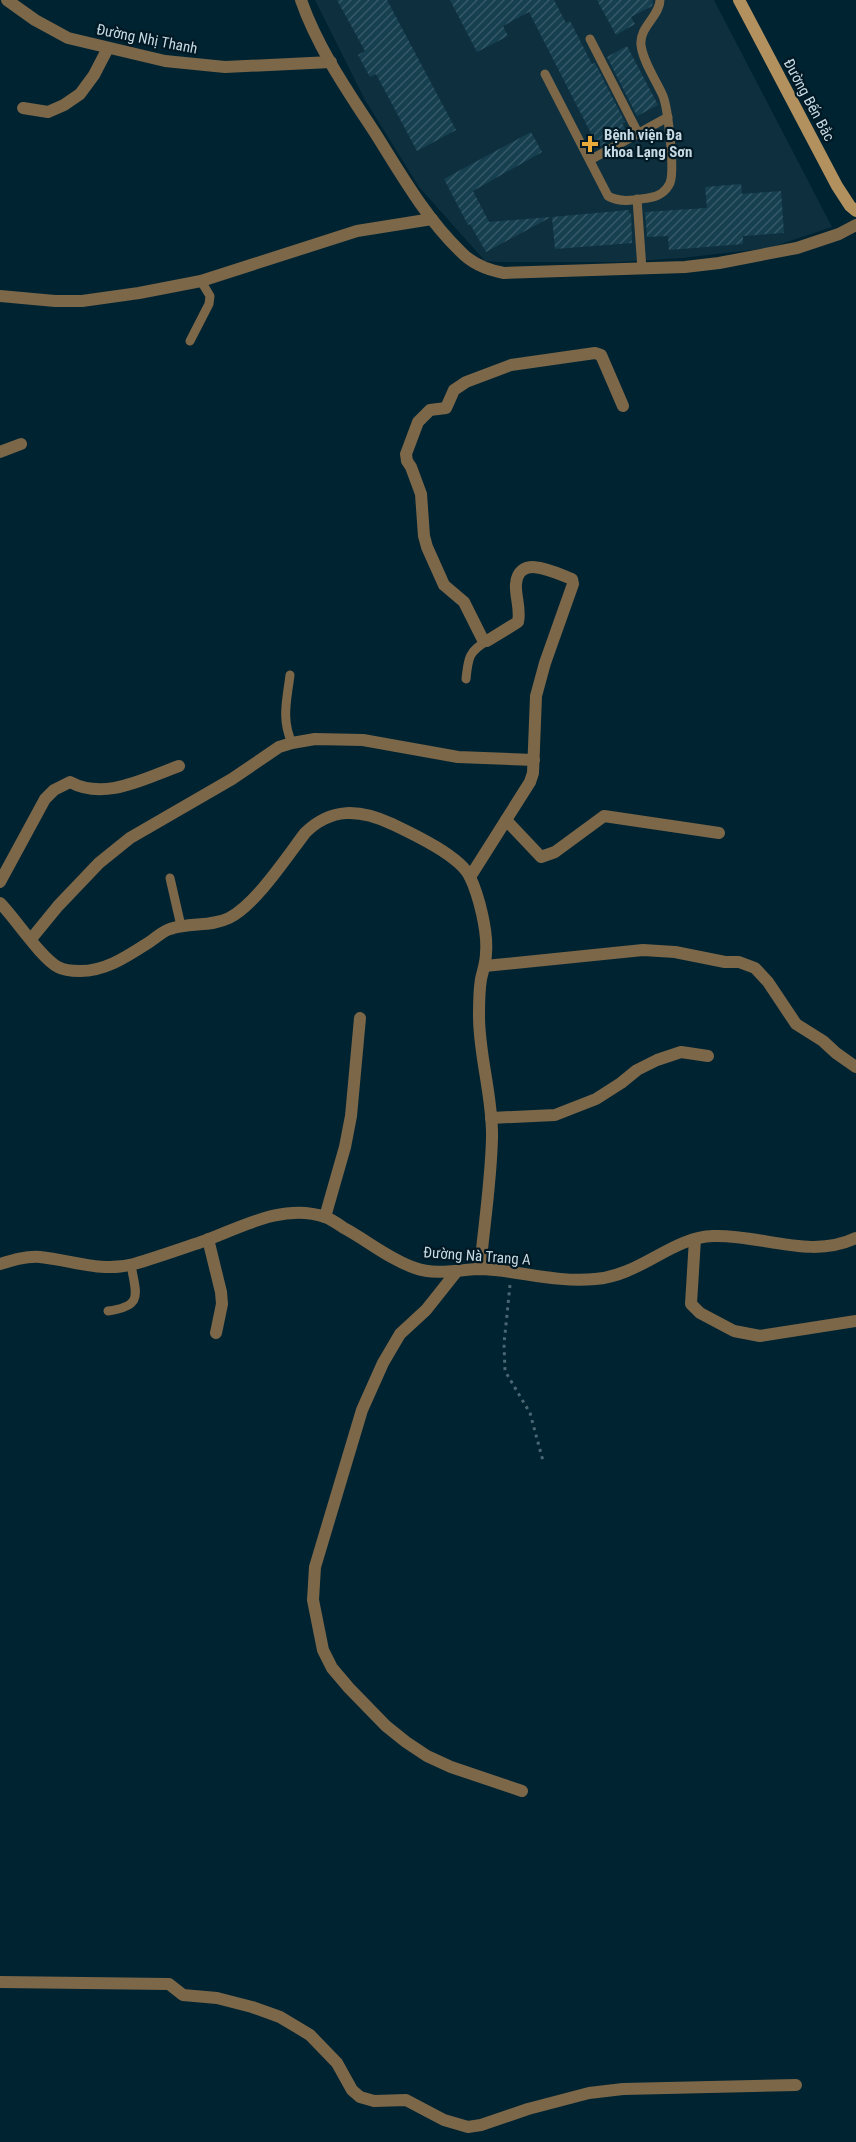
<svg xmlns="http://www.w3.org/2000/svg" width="856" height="2142" viewBox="0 0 856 2142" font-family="'Roboto Condensed',sans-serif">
<defs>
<pattern id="building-hatch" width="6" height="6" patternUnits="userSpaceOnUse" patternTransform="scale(1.5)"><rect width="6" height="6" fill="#163f50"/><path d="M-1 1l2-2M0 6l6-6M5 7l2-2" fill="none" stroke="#365a69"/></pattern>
</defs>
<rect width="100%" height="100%" fill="#002331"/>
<path fill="#0e303e" d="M315 0H714L832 227 769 248 682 258 618 262H500L485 261 419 187 365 100Z"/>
<g fill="url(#building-hatch)">
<path d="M337 0H387L456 130 417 151 376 74 370 77 358 55 365 51Z"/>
<path d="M450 0H554L566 23 570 21 592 64 595 63 625 122 622 123 627 132 598 147 529 12 503 26 508 36 477 52Z"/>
<path d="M597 0H653L652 6 631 17 635 24 616 35Z"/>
<path d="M627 46 658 105 637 116 607 57Z"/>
<path d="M531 132 542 152 473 191 489 222 551 217 486 252 470 224 468 225 444 179Z"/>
<path d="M741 184 742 194 781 191 784 233 743 236V244L669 250 668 236 647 237 645 212 707 208 705 187Z"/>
<path d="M629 210V213H631L632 243 555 249 552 217Z"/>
</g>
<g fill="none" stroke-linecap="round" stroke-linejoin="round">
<path stroke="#4a6773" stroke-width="3" stroke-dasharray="3 4.5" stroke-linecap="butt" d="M510 1285 504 1344 505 1371 530 1413 543 1461"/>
<g stroke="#7c6749" stroke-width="9">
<path d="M590 39 638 133"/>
<path d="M545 74 608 196C620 203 635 200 648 198 657 197 666 192 670 183 675 170 668 109 663 96 656 80 643 62 641 45 639 27 660 16 660 0"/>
<path d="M590 160 668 117"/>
<path d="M637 199 642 269"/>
<path d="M190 341 209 304 210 296 201 281"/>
<path d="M290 675C287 700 281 719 292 743"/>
<path d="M466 679C468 658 469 651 487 641"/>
<path d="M170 878 181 926"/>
<path d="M108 1311C144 1306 136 1294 131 1265"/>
</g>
<g stroke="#7c6749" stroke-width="12">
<path d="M7 0 35 20 68 38 165 61 225 67 331 62"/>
<path d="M301 0C318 49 349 93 377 136 402 176 426 218 460 251 472 264 487 270 504 273L685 267 719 263 797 248 839 234 856 225"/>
<path d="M23 108 48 112 64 105 80 94 94 75 108 48"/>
<path d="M0 296 55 301H82L139 293 201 281 357 231 432 219"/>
<path d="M0 452 21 444"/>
<path d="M506 820 541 857 555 852 604 816 719 833"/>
<path d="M470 877 530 782 533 773 536 696 545 663 573 584 572 579C556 573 519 553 516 584 515 596 521 609 518 622L487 641 482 638 464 602 444 585 427 547 424 536 421 494 411 467 407 461 406 454 418 422 430 410 446 408 454 390 466 382 511 365 595 353 601 355 623 406"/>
<path d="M0 882 45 799 54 790 70 782C105 801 145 778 179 766"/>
<path d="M0 903C15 918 41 958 58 967 65 971 73 971 80 971 107 971 129 955 151 941 157 937 163 931 170 929 189 922 211 927 229 918 256 904 286 858 305 833 331 807 360 809 392 824 413 834 460 856 470 877 479 896 488 932 486 953 486 962 483 970 481 979 479 991 479 1004 479 1016 479 1057 493 1097 492 1138 491 1181 484 1226 480 1269"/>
<path d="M31 939 58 906 99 863 130 838 232 779 279 747 292 743 315 739 363 740 458 757 534 760"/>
<path d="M485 966 643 950 675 952 725 962H739L755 968 768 982 796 1024 823 1041 836 1053 856 1067"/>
<path d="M491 1118 555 1115 596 1099 621 1083 637 1070 657 1060 681 1052 708 1056"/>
<path d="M325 1217 345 1147 351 1116 360 1018"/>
<path d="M208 1239 221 1292 222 1304 216 1333"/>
<path d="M695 1239 691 1304 700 1313 734 1331 760 1336 856 1321"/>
<path d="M457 1271 426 1310 400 1334 383 1363 362 1410 315 1567 313 1600 323 1650 332 1668 349 1688 386 1726 406 1742 427 1756 451 1767 522 1791"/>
<path d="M0 1982 169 1984 183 1995 217 1998 252 2007 280 2017 310 2035 337 2063 352 2090 360 2097 374 2101 406 2100 444 2120 468 2127 481 2125 528 2109 589 2093 623 2089 796 2085"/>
</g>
<path stroke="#7c6749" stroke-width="12" d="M0 1264C13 1260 26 1256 40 1257 72 1260 101 1273 134 1264 158 1257 183 1248 207 1240 243 1226 285 1203 325 1217 331 1219 338 1224 344 1228 368 1241 389 1259 415 1268 437 1276 460 1269 483 1269 520 1271 558 1283 595 1279 640 1276 672 1237 713 1236 760 1234 811 1260 856 1238"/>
<path stroke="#b2915f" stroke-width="12" d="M739 0 837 186 850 206 856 211"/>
</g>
<path fill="#eaaa39" stroke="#011924" stroke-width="2" d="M587 135h6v6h6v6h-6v6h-6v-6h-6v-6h6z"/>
<g text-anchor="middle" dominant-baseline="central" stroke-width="4.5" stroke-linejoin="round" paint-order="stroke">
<g font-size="15" fill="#c7dae3" stroke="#011924">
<text transform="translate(147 39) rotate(11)">Đường Nhị Thanh</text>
<text transform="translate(809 100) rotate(62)">Đường Bến Bắc</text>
<text transform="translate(477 1256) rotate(4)">Đường Nà Trang A</text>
</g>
<g font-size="15" font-weight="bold" fill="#c7dae3" stroke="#011924" text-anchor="start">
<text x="604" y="135">Bệnh viện Đa<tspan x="604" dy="17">khoa Lạng Sơn</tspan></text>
</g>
</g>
</svg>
